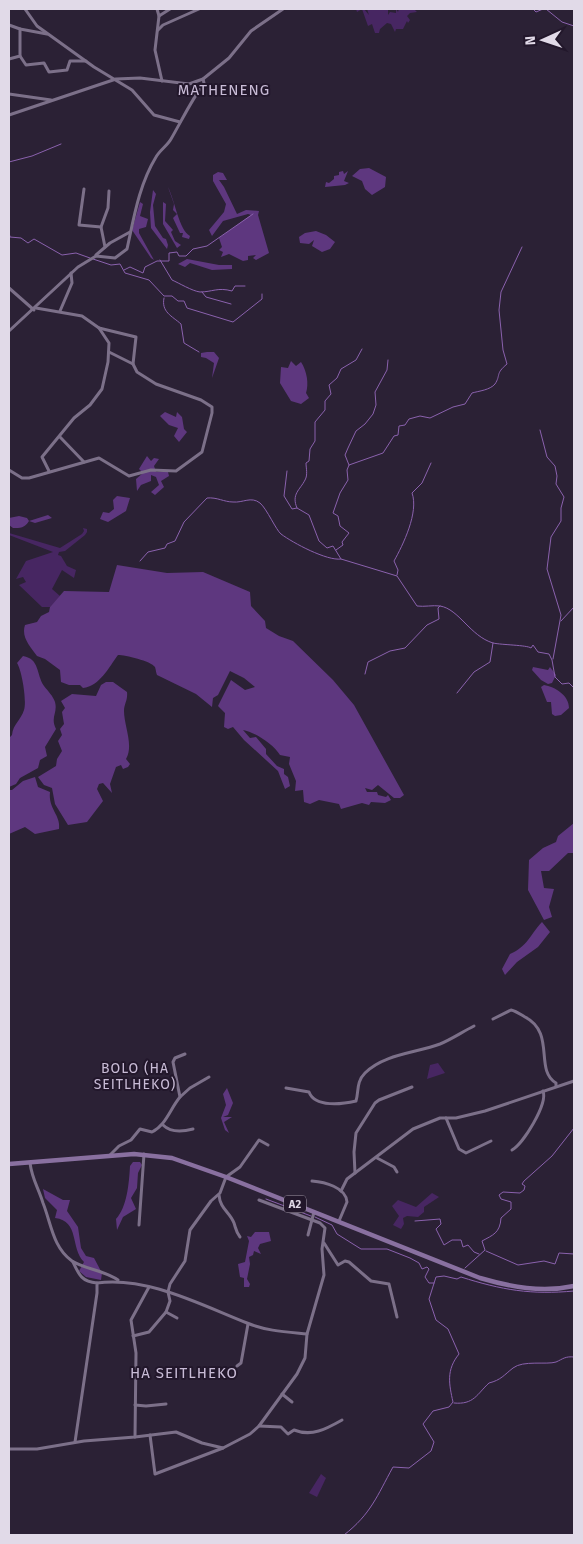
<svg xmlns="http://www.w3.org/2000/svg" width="583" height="1544" viewBox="0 0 583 1544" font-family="'Fira Sans',sans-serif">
<rect width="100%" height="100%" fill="#2b2135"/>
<g fill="#472662">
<path d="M356 9H364L369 15 367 9H388V15L390 12 396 13V9L398 12 399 9H414L417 12 410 13 407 16 410 20 408 23 407 21 403 29H396L395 32 391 24 387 23 380 29 379 33H375L372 24 368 26 362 9 357 12Z"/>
<path d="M83 528 87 529V532L85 535 65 551 59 552 58 555 61 556 67 566 76 570 74 578 62 570 52 589 60 596 50 607H42L19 585 26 582 23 577 16 579 26 561 53 552 9 535V533L60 548 82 534 84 531Z"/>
<path d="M438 1063 445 1073 427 1079 430 1065Z"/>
<path d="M432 1193 439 1197 424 1207V1212L418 1217 407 1216 403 1218 404 1224 401 1229 393 1225 399 1216 392 1206 398 1200 416 1207Z"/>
<path d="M321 1474 326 1478 317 1497 309 1493Z"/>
</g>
<g fill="#5e377f">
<path d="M369 168 386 177 385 187 372 195 365 189 362 181 352 176 360 169Z"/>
<path d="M343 171 344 174 348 171 344 181 349 183 345 185 325 187 326 182 329 183 334 179V176L339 175V172Z"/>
<path d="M218 172 223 173 227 180H219L224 187 237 214 246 210 259 211 258 215 269 253 256 260 253 258 256 255 248 256V260L243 261 229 254 221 257 223 252 219 250 222 247 219 238 251 215 248 214 223 221 212 236 209 230 224 212 226 204 213 181V175Z"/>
<path d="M168 187C175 201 179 230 190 236L189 239 182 237 183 233H180L173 218 177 214 173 210 174 204Z"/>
<path d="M153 190 156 194 153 205 155 226 163 238 166 239 168 245 167 249 151 228 150 212Z"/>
<path d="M140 202 143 204 140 216 148 219 146 227 139 229V233L154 260 151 258 132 230Z"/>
<path d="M163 202 166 204 165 221 173 230 171 232 175 241 181 245 177 248 163 224Z"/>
<path d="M316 231 326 235 335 242 330 249 322 252 312 246 314 240 309 244 300 243 299 237 305 233Z"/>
<path d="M187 259 219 265H232V269L212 270 190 263 185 267 178 264Z"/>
<path d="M207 352H214L219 358 212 378 214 363 206 358 201 357V353Z"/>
<path d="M291 361 296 366 301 362C307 371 309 384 306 393L309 398 301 404 291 401 280 383 281 367 288 368Z"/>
<path d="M165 412 176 417 177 412 182 417 184 429 187 432 179 442 174 436 178 428 169 425 160 416Z"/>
<path d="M147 456 151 461 154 458 159 459 154 466 156 472H168L169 476 161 481 164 487 155 495 151 492 159 485 156 477 151 475V481L141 485 137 491 136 479 143 473 139 469Z"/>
<path d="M117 496 130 498 126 511 108 522 100 519 103 512 109 513 114 509 113 500Z"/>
<path d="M48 515 52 518 35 523 29 521C25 528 20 528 13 528L9 525V518L19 516 27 518 29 521Z"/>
<path d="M117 565 167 573 203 572 250 592 251 606 265 621 266 628 279 636 293 641 333 680 354 705 404 795 400 798H394L378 785 372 790 365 788 367 792H377L378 795 386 797 388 795 391 800 385 803 371 802 369 805 362 803 341 809 339 804 319 800 310 804 304 802 303 790 295 791 296 781 289 764 290 757 280 755C274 745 255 732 243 730L250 738 256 737 266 749V754L277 766 284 769V774L288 777 290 786 285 789 278 771 244 740 233 727 228 729 224 727 225 713 218 706 231 680 245 690 255 687 244 678 230 671 218 695 213 698 212 707 196 694 157 675C156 673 156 670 155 667 151 661 125 655 118 655 109 667 100 686 83 688L80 685H69L61 682 60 670 45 659 37 656C30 646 21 637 25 625L37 622 41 616 49 612 50 607 64 591 109 592Z"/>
<path d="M23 656C40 659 36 674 44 686 48 691 53 696 55 702 58 713 50 717 56 729L45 747 47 756 40 760 38 768 20 778 16 784 9 787V738L12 735C13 724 21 720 24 710 27 701 22 671 17 663Z"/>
<path d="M533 667 548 670 550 667 556 675 552 683 548 684 541 680 532 670Z"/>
<path d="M106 682H113L127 692C128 700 124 704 124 711 124 726 134 745 126 759L130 764 128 767 123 769 121 765 116 767 110 784 112 793 103 783 99 784 97 789 103 801 87 822 68 825 55 804 52 788 44 785 38 777 56 766 57 759 62 751 58 741 62 735 60 729 64 724 62 712 65 708 61 701 72 694 96 696 101 685Z"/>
<path d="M544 685C555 687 569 695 569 708L561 715 555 716 552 714 551 702H547L541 687Z"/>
<path d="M35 777 38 787 50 792C48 809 61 815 59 829L35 834 25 827 9 834V790H12L23 781Z"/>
<path d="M574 823V853H568L549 871H541L544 888 554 889 549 907 552 917 544 920 528 890 529 860 543 848 556 842 558 836Z"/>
<path d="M542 922 550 932 538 947 517 962 505 975 502 969 510 954C528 946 529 936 542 922Z"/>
<path d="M227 1088 233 1103 228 1115 223 1117H232L224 1122 229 1133 225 1130 221 1118 226 1105 223 1094Z"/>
<path d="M133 1162H140L142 1165 138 1173 137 1188 131 1198 136 1209 123 1217 117 1230 116 1219C127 1207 129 1184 130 1166Z"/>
<path d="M43 1189 63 1200H70L67 1211 78 1227 81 1248 86 1256 94 1258 102 1273 101 1280 86 1277 79 1271 84 1262C70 1248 80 1221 55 1218L57 1210 45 1198Z"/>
<path d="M255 1232H269L271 1241 260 1244 258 1248 261 1254 254 1251 253 1255 249 1257 250 1264 247 1279 250 1284 249 1287H244V1278L240 1277 238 1264 245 1262 249 1241 247 1236 251 1237Z"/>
</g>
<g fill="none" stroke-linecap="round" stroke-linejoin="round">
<g stroke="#8a61ad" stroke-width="1">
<path d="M533 9 536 12 543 9"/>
<path d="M546 9 562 22 574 26"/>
<path d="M9 162 32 156 61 144"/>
<path d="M9 232 10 237 21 238 28 243 34 239 62 255 76 253 90 258"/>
<path d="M93 259 111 265 120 264 125 273 149 280 164 296H172L178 301H184L187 308 233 322 262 299V294"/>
<path d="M160 260 172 280C179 283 192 291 200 292 212 292 218 287 232 291L235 286H245"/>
<path d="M124 270 130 267 143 273 145 267 157 261H169V253L177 252 179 256H186L193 249 207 246 253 214"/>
<path d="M202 292 206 297 231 304"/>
<path d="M164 298C161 312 172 316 181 324L184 343 199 352"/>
<path d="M540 430 547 457 555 466 557 476 556 484 564 497 561 508V521L551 537 547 569 561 615 553 659"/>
<path d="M349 465 345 455 348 448 356 431 365 424 373 414 376 405 375 392 387 370 388 360"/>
<path d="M287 471 284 496 292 509 297 508 309 515 319 541 327 548 333 546 341 559"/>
<path d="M297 508C291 494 300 490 305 480 308 475 306 468 306 463L309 461 310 449 315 441V422L325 410V401L331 394 329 385 337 378 341 369 356 360 362 349"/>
<path d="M336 550 343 545 342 542 349 533 340 526 338 516 333 513 340 493 348 480 347 470 349 465 383 453 394 436 398 435 399 426 405 425 409 419 420 416 430 418 453 407 465 404 472 393C479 391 490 390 495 384 501 375 495 374 507 364L503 350 499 310 501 292 522 247"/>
<path d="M140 561 148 552 165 548 167 544 175 541 184 522 207 498C217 497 224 502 233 502 243 503 251 496 260 503 267 509 276 530 281 534 293 543 327 561 341 559L397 576 417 606C424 607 433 605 440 606 459 609 470 636 493 643 502 645 527 645 531 648L533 645 538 652 549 654 552 660 555 677 562 684 569 683 574 688"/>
<path d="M397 575 398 570 394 561C403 545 419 512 412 493L422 483 431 463"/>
<path d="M561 621 574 607"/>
<path d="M365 674 368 662 390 651 405 648 427 625 439 619 438 608 440 606"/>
<path d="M457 693 474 672 490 662 493 643"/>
<path d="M266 1199 311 1216"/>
<path d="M9 1213V1217"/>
<path d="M315 1217 332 1225 337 1234 361 1249H387L410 1258 419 1263 422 1269 427 1267 429 1269 425 1277 429 1283H434"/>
<path d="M415 1221 440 1219 441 1224 436 1229 444 1245 452 1240H461L463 1247 468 1245 474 1252 479 1254"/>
<path d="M486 1251 518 1265 544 1261 555 1264 559 1253 574 1254"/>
<path d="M465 1268 485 1250 482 1241C493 1235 500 1233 501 1218L511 1209V1202L501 1199 499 1195 503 1192 520 1193 524 1190 525 1186 522 1184 524 1181 552 1156 574 1128"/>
<path d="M454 1403C474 1405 477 1394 489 1383 501 1380 504 1375 513 1368 523 1360 547 1365 556 1362 563 1359 565 1356 574 1357"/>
<path d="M344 1535C371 1514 377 1496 393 1467L409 1468 431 1451 434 1442 423 1424 433 1411 449 1407 453 1402C449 1384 446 1370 459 1354L448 1329 436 1320 429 1299 436 1277 444 1276 457 1279 461 1277C502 1290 531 1295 574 1291"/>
</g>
<g stroke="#7c7089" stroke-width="3">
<path d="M25 9 37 26 94 67 132 90 154 115 180 122"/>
<path d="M157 9 159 16 155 50 162 81"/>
<path d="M159 16 170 9"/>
<path d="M9 25 20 29V56L9 59"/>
<path d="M20 29 47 34"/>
<path d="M158 30 163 25 199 9"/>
<path d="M20 56 26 65 44 63 49 72 67 70 70 61H86"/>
<path d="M9 94 51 100"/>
<path d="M9 115 116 79 140 78 189 84 203 79 229 58 251 31 283 9"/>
<path d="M84 189 79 225 101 227"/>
<path d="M105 247 101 227 108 208 109 191"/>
<path d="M96 255 110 243 130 232"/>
<path d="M9 288 34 310"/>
<path d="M36 308 82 316 99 328 109 343 108 362 102 389 90 405 74 418 42 457 49 471"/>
<path d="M60 311 72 283 71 273"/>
<path d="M99 328 136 337 133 364"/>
<path d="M9 331 78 267 96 256 115 258 127 249C134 217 139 185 156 157 160 150 167 146 171 139 182 120 191 101 204 83L203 79"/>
<path d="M60 437 84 462"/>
<path d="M9 470 22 478H29L99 458 129 476 151 470 176 471 202 452 212 413V407L201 400 156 384 137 372 133 364 109 352"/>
<path d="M493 1019 511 1010C516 1011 520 1014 525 1017 556 1033 534 1070 556 1083V1086"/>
<path d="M286 1088 309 1092C315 1108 343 1104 356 1101 359 1091 356 1082 365 1073 384 1054 416 1053 440 1044 452 1039 462 1032 474 1026"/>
<path d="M180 1097 190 1088 209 1077"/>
<path d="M446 1118 459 1149 466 1153 491 1141"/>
<path d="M163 1125C171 1133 182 1132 193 1129"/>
<path d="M512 1150C523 1144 548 1104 543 1091"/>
<path d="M109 1156 119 1146 131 1140 140 1129 152 1132C166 1125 170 1109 180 1097L173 1062 175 1058 185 1054"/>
<path d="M377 1158 394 1167 397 1172"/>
<path d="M30 1163C32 1179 38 1187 43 1203 51 1223 53 1248 72 1261 84 1269 104 1270 118 1280"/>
<path d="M355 1173 354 1152 356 1133 375 1103 379 1100 412 1087"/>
<path d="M312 1181C324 1182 346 1187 347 1202L339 1221"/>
<path d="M341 1191 347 1179 413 1129 440 1118H456L485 1111 574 1081"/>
<path d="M219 1195C220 1209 230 1212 234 1223 236 1229 236 1232 240 1237"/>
<path d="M139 1225 144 1154"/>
<path d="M308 1235 314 1212"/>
<path d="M324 1243 338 1265 345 1261 349 1262 371 1281 389 1284 397 1317"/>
<path d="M73 1262C79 1275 82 1282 97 1283V1293L75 1442"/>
<path d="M97 1283C147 1276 201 1305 247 1323 266 1331 287 1332 307 1334"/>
<path d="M166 1312 177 1318"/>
<path d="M133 1336 149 1332 166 1312 170 1301 168 1292 170 1284 185 1261 190 1230 211 1201 220 1193 226 1177 240 1167 259 1140 268 1145"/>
<path d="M237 1366 241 1363 248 1324"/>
<path d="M282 1394 292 1402"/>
<path d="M135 1405 146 1406 166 1404"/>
<path d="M259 1426 281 1427 288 1434 294 1430C312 1437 326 1429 342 1420"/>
<path d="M150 1435 155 1474 223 1448"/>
<path d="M135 1437 176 1432 202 1443 223 1448 250 1434 259 1426 297 1374 305 1358 307 1334 324 1275 322 1249 325 1228 320 1223 259 1200"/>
<path d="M9 1449H37L84 1441 135 1437 136 1353 131 1320 149 1287"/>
</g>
<path stroke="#8970a0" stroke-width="4.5" d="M9 1164 134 1154 172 1158 226 1177 480 1278C511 1287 542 1293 574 1286"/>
</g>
<g text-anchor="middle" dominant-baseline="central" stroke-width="4" stroke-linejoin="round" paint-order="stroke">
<rect fill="#22172b" stroke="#a8a0af" stroke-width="1" x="284" y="1195.5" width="22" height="17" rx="4"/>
<g font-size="11" font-weight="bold" fill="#e1dae8">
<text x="295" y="1204">A2</text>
</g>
<g font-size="14" letter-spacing="1" fill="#c8bbd6" stroke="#22172b">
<text x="135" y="1068">BOLO (HA<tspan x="135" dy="16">SEITLHEKO)</tspan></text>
</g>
<g font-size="15" letter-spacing="1" fill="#c8bbd6" stroke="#22172b">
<text x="224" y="90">MATHENENG</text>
<text x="184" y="1373">HA SEITLHEKO</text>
</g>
</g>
<rect width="583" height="1544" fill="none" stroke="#e1dae8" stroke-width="20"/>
<g transform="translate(543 40) rotate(267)" stroke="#22172b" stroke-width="4" paint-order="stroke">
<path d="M0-4L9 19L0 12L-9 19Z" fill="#e1dae8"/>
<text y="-8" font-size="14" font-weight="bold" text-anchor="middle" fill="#e1dae8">N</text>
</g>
</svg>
